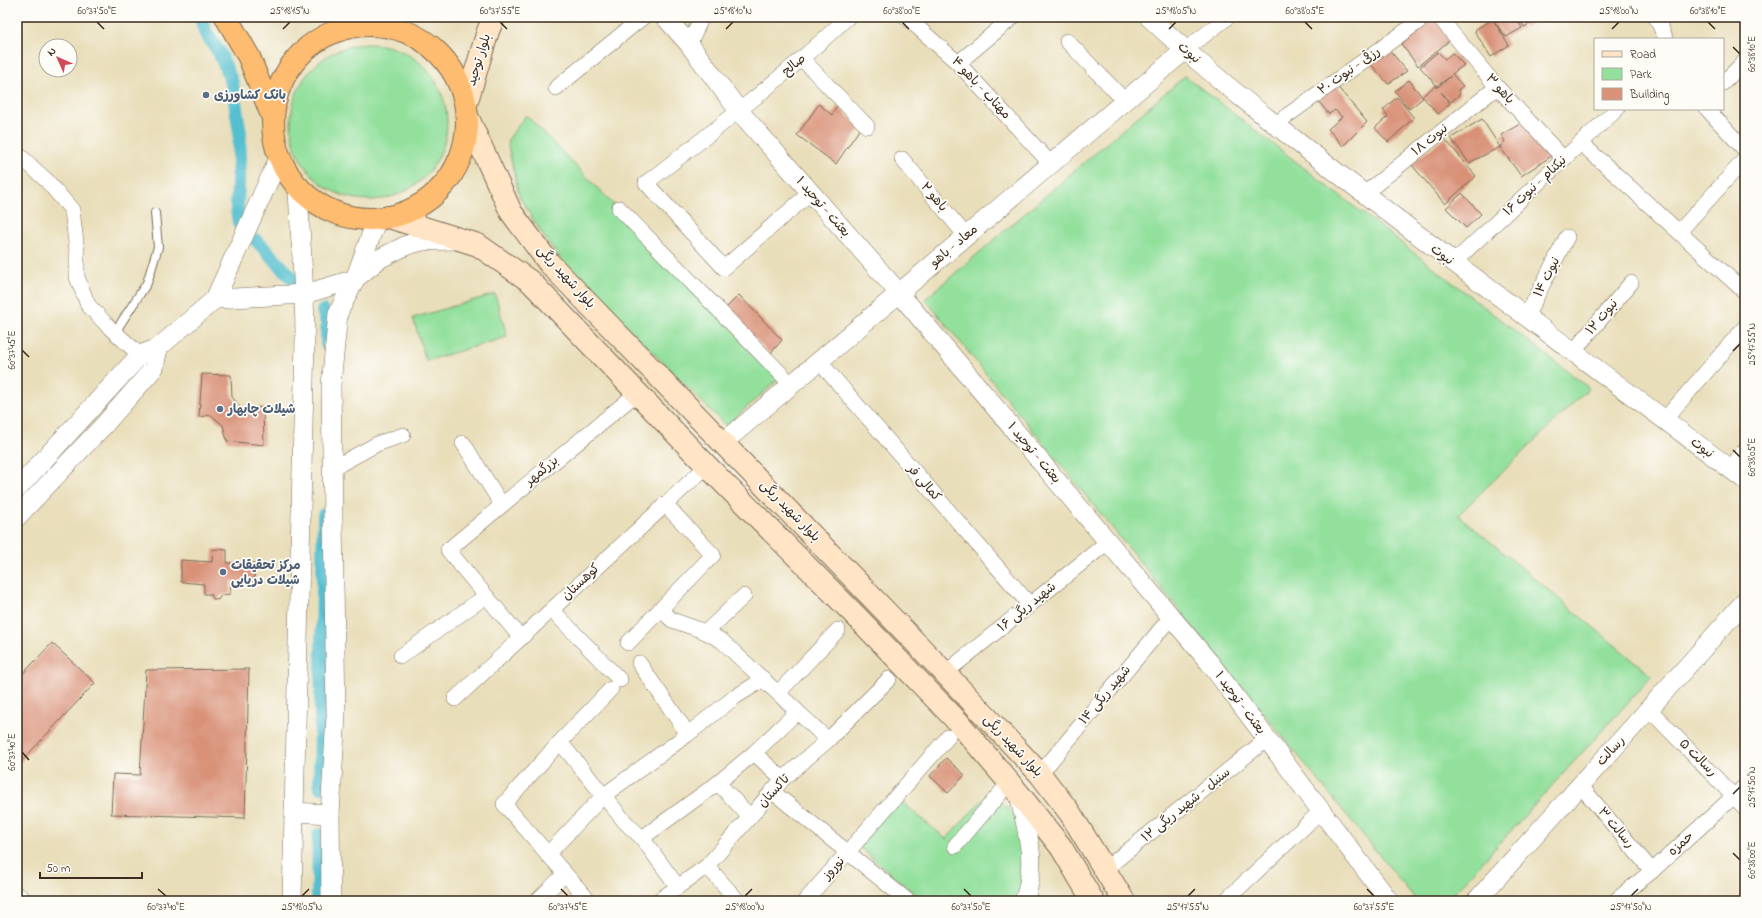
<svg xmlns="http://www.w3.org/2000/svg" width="1762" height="918" viewBox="0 0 1762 918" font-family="'Indie Flower','Playpen Sans Arabic',sans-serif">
<rect width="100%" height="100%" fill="#fdfcf7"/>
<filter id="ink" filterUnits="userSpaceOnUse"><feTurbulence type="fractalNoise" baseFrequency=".025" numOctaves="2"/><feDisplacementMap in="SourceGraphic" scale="8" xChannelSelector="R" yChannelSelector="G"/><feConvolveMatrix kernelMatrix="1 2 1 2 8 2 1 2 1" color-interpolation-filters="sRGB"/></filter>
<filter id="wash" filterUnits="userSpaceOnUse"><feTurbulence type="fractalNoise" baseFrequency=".012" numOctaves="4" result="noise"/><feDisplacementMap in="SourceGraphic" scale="16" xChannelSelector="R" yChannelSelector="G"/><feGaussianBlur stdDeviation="0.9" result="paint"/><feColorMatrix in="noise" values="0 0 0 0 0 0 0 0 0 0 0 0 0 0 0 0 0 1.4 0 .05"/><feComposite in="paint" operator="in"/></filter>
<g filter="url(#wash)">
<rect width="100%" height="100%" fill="#e9deba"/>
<g fill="#93e09d" stroke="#67855e">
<circle cx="369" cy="122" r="78"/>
<path d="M1185 76 1589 388 1458 515 1652 676 1447 901H1417L925 299Z"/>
<path d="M526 115 782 376 726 426 563 262 544 237 519 196 507 141Z"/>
<path d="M495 294 507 337 426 361 413 318Z"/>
<path d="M990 792 1014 814 1025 843 1020 901H923L858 846 898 799 946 839Z"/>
</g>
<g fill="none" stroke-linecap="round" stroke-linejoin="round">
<g stroke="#54bfd0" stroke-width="14">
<path d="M201 17 205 32 219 52 232 83 240 133 237 209 239 223 242 228"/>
<path d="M257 241 295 281"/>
<path d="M323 311 327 322V344"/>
<path d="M320 787 324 515"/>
<path d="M318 901 319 835"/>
</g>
</g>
<g id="blocks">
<g fill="#d99178">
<path d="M1435 17 1454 37 1418 66 1401 44Z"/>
<path d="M1487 17H1504L1505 18 1516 17 1522 28 1506 37 1493 20 1509 45 1491 57 1475 32 1476 29 1490 21Z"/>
<path d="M1518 17H1542L1524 27Z"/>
<path d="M1387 47 1407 71 1388 84 1369 62Z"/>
<path d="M1438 52 1445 59 1452 53 1464 65 1452 74 1463 86 1458 90 1460 94 1451 102 1441 92 1450 103 1438 114 1422 96 1435 86H1437V88L1451 76 1437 86 1420 67Z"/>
<path d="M1409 80 1423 98 1409 109 1395 91Z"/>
<path d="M1336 85 1367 122 1343 146 1328 129 1342 117 1335 110 1329 114 1318 101Z"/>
<path d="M1397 97 1414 118 1388 142 1375 128 1388 116 1383 110Z"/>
<path d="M819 104 832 115 837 106 861 127 836 164 797 135Z"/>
<path d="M1482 119 1500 147 1505 141 1501 135 1525 121 1553 155 1521 176 1500 147 1469 163 1451 138Z"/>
<path d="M1444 138 1476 176 1445 204 1411 164Z"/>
<path d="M1462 193 1481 214 1466 228 1446 208Z"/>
<path d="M739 295 782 340 770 354 726 308Z"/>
<path d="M202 374 231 375 232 397 243 410 263 407 264 445 227 441 223 425 211 415 199 417Z"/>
<path d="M213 549 227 550V563H255L254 585 231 581 230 594 221 595 218 600 213 599 211 594H204V584L181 582V560L212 562Z"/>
<path d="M52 643 95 683 17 766V680Z"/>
<path d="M249 669 245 818 111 814 113 774 140 775 146 670Z"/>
<path d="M946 758 965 775 948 793 930 776Z"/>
</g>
</g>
</g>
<g filter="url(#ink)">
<use href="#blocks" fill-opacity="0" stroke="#786955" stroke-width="1"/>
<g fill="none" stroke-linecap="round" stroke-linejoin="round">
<defs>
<g id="service">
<path d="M553 17H556"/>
<path d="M115 332 147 283 158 247 155 213"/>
</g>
<g id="minor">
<path d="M906 17 958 63 1051 164"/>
<path d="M1439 17 1497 87 1564 159"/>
<path d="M1656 17 1666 39"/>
<path d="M1067 41 1125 101"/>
<path d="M689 44 702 17"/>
<path d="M1185 50 1228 17"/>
<path d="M802 59 867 126"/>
<path d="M958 63 1013 17"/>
<path d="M1723 83 1745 61"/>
<path d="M556 88 643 17"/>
<path d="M1707 109 1745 150"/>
<path d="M1274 125 1425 17"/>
<path d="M1581 143 1745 292"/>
<path d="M17 153 47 181 72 210 77 251V277L88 305 109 327 140 355"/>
<path d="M902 159 966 236"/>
<path d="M811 192 724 268 646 183C715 130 784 77 848 17"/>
<path d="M1364 194 1497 87"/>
<path d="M619 208 792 385"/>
<path d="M1679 232 1745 159"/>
<path d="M1453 263 1617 109"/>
<path d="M1526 317 1567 237"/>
<path d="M1573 352 1631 283"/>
<path d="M819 361 1030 605"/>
<path d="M1665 419 1745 327"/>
<path d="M463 443 502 505"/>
<path d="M333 468 377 444 403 435"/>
<path d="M1730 469 1745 450"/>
<path d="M660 609 672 620 706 632 722 641 828 740"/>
<path d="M552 610 620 680"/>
<path d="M706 632 744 596"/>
<path d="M521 638 448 550 637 393"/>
<path d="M628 643 713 555 665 504"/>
<path d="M401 656 486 596"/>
<path d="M639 663 688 734"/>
<path d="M945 673 1109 541"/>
<path d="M778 693 838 630"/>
<path d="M455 699 707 466"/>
<path d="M1650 710 1745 808"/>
<path d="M560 742 625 822 642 838 678 887"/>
<path d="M754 753 783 779"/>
<path d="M1040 774 1171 617"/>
<path d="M718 783 750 817"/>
<path d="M1580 785 1652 871"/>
<path d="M773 792 908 901"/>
<path d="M642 838 718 783 754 753 797 712"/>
<path d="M955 846 1009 783"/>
<path d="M547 855 603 796 688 734 735 697 764 679"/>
<path d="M707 866 738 901"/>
<path d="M1104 870 1267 739"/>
<path d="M17 894 26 901"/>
<path d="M537 901 565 874"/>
<path d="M589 901 504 804 560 742 611 689"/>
<path d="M658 901 707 866 783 779 828 740 889 679"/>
<path d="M805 901 948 737"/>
<path d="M1225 901 1321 811"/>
<path d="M1615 901 1652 871 1745 786"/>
</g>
<g id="tertiary">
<path d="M665 17 689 44 739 111 899 293 1209 662 1389 901"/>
<path d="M1149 17C1217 81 1292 138 1366 195 1491 292 1619 385 1745 480"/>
<path d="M215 299 305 294 355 279 379 259 407 245 422 241 453 240"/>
<path d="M724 442 1185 50"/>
<path d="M17 489 140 355 158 348 215 299 279 158"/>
<path d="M17 517 104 425 154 368 158 348"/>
<path d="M1019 794C1027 831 1038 863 1024 901"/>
<path d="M294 812 330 814"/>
<path d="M292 901 305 338C305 288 300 238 298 188"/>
<path d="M331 901 330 814 336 716 331 385 338 313 355 279 377 219"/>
<path d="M1476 901C1566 801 1656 702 1745 601"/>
</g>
<g id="secondary">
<path d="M368 25 387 17"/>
<path d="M466 104 488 31 494 17"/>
<path d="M467 116 511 212 549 263 945 673 1040 774 1070 813 1124 901"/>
<path d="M389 217 478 245 531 282 707 466 854 614 959 723 1019 794 1061 847 1093 901"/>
</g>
<g id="trunk">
<path d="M226 17 249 57 273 118"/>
<circle cx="370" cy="122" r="97"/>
</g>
</defs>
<use href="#service" stroke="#786955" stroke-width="10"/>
<use href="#minor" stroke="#786955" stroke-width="16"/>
<use href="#tertiary" stroke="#786955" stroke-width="20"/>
<use href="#secondary" stroke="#786955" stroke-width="24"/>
<use href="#trunk" stroke="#786955" stroke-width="24"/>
<use href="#service" stroke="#fff" stroke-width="8"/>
<use href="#minor" stroke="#fff" stroke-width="15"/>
<use href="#tertiary" stroke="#fff" stroke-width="19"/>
<use href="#secondary" stroke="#ffe4c6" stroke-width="22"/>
<use href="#trunk" stroke="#febc70" stroke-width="22"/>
</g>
</g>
<path fill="none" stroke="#3b2a1e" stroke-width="1.5" d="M97 22 104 29M500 22 507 29M902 22 909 29M1305 22 1312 29M1708 22 1715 29M283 29 290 22M726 29 733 22M1169 29 1176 22M1612 29 1619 22M1733 47 1740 54M22 350 29 357M1733 351 1740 344M1733 450 1740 457M22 752 29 760M1733 794 1740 787M1733 853 1740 860M158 889 166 896M561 889 568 896M964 889 971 896M1367 889 1374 896M302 896 309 889M745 896 752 889M1188 896 1195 889M1631 896 1638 889"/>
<g fill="#5c6f8a" stroke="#fdfcf7" stroke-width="1.5">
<circle cx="206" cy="95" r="4"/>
<circle cx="220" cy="409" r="4"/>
<circle cx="223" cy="572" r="4"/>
</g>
<g text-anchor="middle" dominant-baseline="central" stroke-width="3.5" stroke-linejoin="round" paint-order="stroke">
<g font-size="13" fill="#3b2a1e" stroke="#fdfcf7">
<text transform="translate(1189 53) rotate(41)">نبوت</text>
<text transform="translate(479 60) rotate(-73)">بلوار توحید</text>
<text transform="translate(794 65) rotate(-40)">صالح</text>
<text transform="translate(1349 71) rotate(-35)">رزقی - نبوت ۲۰</text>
<text transform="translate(981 88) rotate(47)">مهتاب - باهو ۴</text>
<text transform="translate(1500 89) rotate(48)">باهو ۳</text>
<text transform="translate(1430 140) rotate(-39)">نبوت ۱۸</text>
<text transform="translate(1535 186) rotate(-43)">نیکنام - نبوت ۱۶</text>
<text transform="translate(934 197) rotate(50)">باهو ۲</text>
<text transform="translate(823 207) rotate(49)">بعثت - توحید ۱</text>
<text transform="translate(954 246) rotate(-40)">معاد - باهو</text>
<text transform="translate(1442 255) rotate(37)">نبوت</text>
<text transform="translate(566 277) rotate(48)">بلوار شهید ریگی</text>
<text transform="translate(1547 277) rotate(-63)">نبوت ۱۴</text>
<text transform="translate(1602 317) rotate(-50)">نبوت ۱۲</text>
<text transform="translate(1702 448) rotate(37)">نبوت</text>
<text transform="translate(1034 453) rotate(50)">بعثت - توحید ۱</text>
<text transform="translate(542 471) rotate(-40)">بزرگمهر</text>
<text transform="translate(924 483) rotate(49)">کمالی فر</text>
<text transform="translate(790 511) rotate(46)">بلوار شهید ریگی</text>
<text transform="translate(581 582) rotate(-43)">کوهستان</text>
<text transform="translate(1027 607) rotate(-39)">شهید ریگی ۱۶</text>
<text transform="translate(1105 695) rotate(-50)">شهید ریگی ۱۴</text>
<text transform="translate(1240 703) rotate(53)">بعثت - توحید ۱</text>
<text transform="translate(1013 746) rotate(47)">بلوار شهید ریگی</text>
<text transform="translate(1611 751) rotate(-47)">رسالت</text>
<text transform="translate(1698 758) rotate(45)">رسالت ۵</text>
<text transform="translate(774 791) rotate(-47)">تاکستان</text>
<text transform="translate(1186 805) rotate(-39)">سنبل - شهید ریگی ۱۲</text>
<text transform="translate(1616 828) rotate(50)">رسالت ۳</text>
<text transform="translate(1681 844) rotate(-42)">حمزه</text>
<text transform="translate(834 868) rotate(-48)">نوروز</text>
</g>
<g font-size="13" font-weight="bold" fill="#4e5e75" stroke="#fdfcf7" text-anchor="start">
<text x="214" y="95">بانک کشاورزی</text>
<text x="228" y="409">شیلات چابهار</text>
<text x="231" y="565">مرکز تحقیقات<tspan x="231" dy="15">شیلات دریایی</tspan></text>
</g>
</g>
<rect width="1762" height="918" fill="none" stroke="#fdfcf7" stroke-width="44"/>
<rect x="1594" y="38" width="130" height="72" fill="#fdfcf7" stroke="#afa8a0"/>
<rect x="1602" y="51" width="20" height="6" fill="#ffe4c6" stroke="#afa8a0"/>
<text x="1630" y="58" font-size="12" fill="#3b2a1e">Road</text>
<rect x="1602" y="68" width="20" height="12" fill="#93e09d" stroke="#afa8a0"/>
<text x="1630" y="78" font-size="12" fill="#3b2a1e">Park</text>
<rect x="1602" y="88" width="20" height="12" fill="#d99178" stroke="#afa8a0"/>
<text x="1630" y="98" font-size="12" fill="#3b2a1e">Building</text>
<g transform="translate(58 58) rotate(315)"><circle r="19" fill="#fdfcf7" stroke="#afa8a0"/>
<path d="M0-3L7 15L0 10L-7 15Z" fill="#d1495b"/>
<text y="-6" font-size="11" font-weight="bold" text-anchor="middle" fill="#3b2a1e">N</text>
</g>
<path d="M40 872v6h102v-6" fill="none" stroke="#3b2a1e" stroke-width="2"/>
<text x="46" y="872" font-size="12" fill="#3b2a1e" stroke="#fdfcf7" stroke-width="3" paint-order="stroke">50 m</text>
<rect x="22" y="22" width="1718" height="874" fill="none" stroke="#3b2a1e" stroke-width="1.5"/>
<g font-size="10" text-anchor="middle" fill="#3b2a1e">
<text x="97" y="14">60°37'50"E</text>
<text x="290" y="14">25°18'15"N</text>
<text x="500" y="14">60°37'55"E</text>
<text x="733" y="14">25°18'10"N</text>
<text x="902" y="14">60°38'00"E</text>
<text x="1176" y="14">25°18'05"N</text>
<text x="1305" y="14">60°38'05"E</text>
<text x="1619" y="14">25°18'00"N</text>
<text x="1708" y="14">60°38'10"E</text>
<text transform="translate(1751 54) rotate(-90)" y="4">60°38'10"E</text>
<text transform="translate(1751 344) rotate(-90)" y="4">25°17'55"N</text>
<text transform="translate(11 350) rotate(-90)" y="4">60°37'45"E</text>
<text transform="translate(1751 457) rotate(-90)" y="4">60°38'05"E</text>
<text transform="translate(11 752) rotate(-90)" y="4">60°37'40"E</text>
<text transform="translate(1751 787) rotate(-90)" y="4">25°17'50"N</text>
<text transform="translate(1751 860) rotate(-90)" y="4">60°38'00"E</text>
<text x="166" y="910">60°37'40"E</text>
<text x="302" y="910">25°18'05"N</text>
<text x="568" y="910">60°37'45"E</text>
<text x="745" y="910">25°18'00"N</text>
<text x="971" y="910">60°37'50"E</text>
<text x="1188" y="910">25°17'55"N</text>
<text x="1374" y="910">60°37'55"E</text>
<text x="1631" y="910">25°17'50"N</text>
</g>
</svg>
